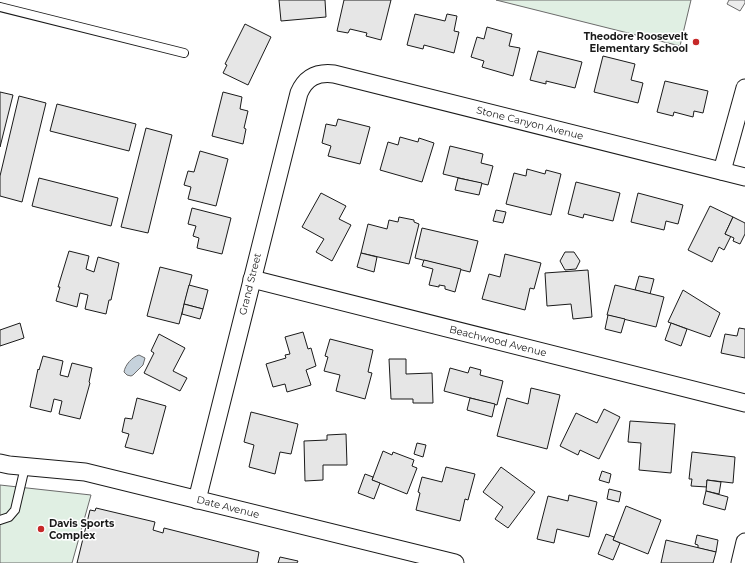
<svg xmlns="http://www.w3.org/2000/svg" width="745" height="563" viewBox="0 0 745 563" font-family="Montserrat,sans-serif">
<rect width="100%" height="100%" fill="#fff"/>
<g fill="#e0efe3" stroke="#6a6a6a">
<path d="M496 0H691L680 46Z"/>
<path d="M0 485 91 495 72 563H0Z"/>
</g>
<path fill="#ededed" stroke="#6a6a6a" d="M729 0H745V3L740 11 727 4Z"/>
<path fill="#c6d2dc" stroke="#6a6a6a" d="M139 355 145 358 143 365 133 375 131 376 127 375 124 372C125 365 132 357 139 355Z"/>
<g fill="#e6e6e6" stroke="#1a1a1a">
<path d="M279 0H325L326 17 281 21Z"/>
<path d="M344 0H391L381 40 366 36 367 33 350 29 348 33 337 31Z"/>
<path d="M415 14 445 21 447 14 457 16 454 31 459 32 454 53 424 45 423 49 407 45Z"/>
<path d="M245 24 271 37 248 85 223 73 227 65 225 64Z"/>
<path d="M487 27 512 34 509 46 520 48 513 76 482 67 484 61 471 57 477 37 484 39Z"/>
<path d="M538 51 582 62 575 88 546 81V84L530 80Z"/>
<path d="M603 56 635 64 631 80 643 83 638 103 594 92Z"/>
<path d="M665 81 708 91 703 113 694 111 693 117 674 112 673 116 657 112Z"/>
<path d="M0 92 13 95 0 147Z"/>
<path d="M223 92 242 97 240 109 248 111 244 128 246 129 243 144 212 136Z"/>
<path d="M19 96 46 103 22 202 0 196V176Z"/>
<path d="M57 104 136 124 129 151 50 131Z"/>
<path d="M338 119 370 127 360 164 328 156 331 146 322 143 326 124 336 126Z"/>
<path d="M146 128 172 135 148 233 121 227Z"/>
<path d="M400 137 418 142 419 138 434 143 422 182 380 170 388 142 398 145Z"/>
<path d="M450 146 483 154 481 163 493 166 488 185 443 174Z"/>
<path d="M200 151 228 159 216 206 188 199 191 187 184 185 188 171 194 172Z"/>
<path d="M527 169 545 174 546 170 561 174 551 215 506 204 514 173 526 176Z"/>
<path d="M39 178 118 198 111 226 32 206Z"/>
<path d="M458 178 482 183 479 195 455 190Z"/>
<path d="M576 182 620 193 613 221 584 214 583 218 568 214Z"/>
<path d="M321 193 346 206 339 219 351 225 332 261 316 252 324 239 302 227Z"/>
<path d="M638 193 683 205 678 224 666 221 664 230 631 222Z"/>
<path d="M710 206 733 217 725 234 731 236 724 250 719 247 712 262 688 250Z"/>
<path d="M192 208 231 218 222 254 197 248 199 238 193 236 196 226 188 224Z"/>
<path d="M496 210 506 212 503 223 493 221Z"/>
<path d="M399 217 414 220V222L419 224 409 264 361 253 368 224 387 229 389 220 398 222Z"/>
<path d="M733 217 745 223V234L740 244 733 241 734 238 725 234Z"/>
<path d="M422 228 478 241 470 272 415 258Z"/>
<path d="M69 251 89 256 86 269 94 272 98 257 119 263 111 300H109L106 314 85 309 88 295 80 293 77 307 56 301 60 287H58Z"/>
<path d="M565 252H574L580 261 576 269 565 270 560 261Z"/>
<path d="M361 253 377 257 374 272 357 267Z"/>
<path d="M505 254 541 263 534 289 530 288 525 310 482 299 489 274 500 277Z"/>
<path d="M424 260 461 269 455 292 445 289V286L439 285V287L429 285 433 269 422 266Z"/>
<path d="M160 267 192 275 179 324 147 316Z"/>
<path d="M588 270 592 317 573 319 571 304 547 306 545 273Z"/>
<path d="M639 276 654 279 650 294 635 290Z"/>
<path d="M189 285 208 290 203 309 184 304Z"/>
<path d="M615 285 664 297 656 327 607 315Z"/>
<path d="M683 290 720 313 710 337 668 322Z"/>
<path d="M184 304 203 309 200 319 182 314Z"/>
<path d="M608 315 625 319 621 333 605 329Z"/>
<path d="M20 323 24 338 0 346V330Z"/>
<path d="M671 323 687 329 681 346 665 340Z"/>
<path d="M739 328 745 329V358L721 353 725 334 737 336Z"/>
<path d="M303 332 308 349 311 348 316 366 306 370 311 385 287 392 285 384 273 387 266 364 286 358 285 355 290 354 285 337Z"/>
<path d="M159 334 185 348 173 371 187 378 180 391 144 373 154 353 151 351Z"/>
<path d="M330 339 373 350 368 372 372 373 365 399 336 391 340 375 324 371 328 357 325 356Z"/>
<path d="M43 356 63 361 60 375 68 377 72 363 92 368 89 382 90 383 80 419 59 414 62 401 54 399 51 412 30 407 38 369 39 370Z"/>
<path d="M389 359H406V374L432 373 433 403H413V399H391Z"/>
<path d="M470 367 481 370 480 375 503 381 497 405 444 391 450 368 468 373Z"/>
<path d="M531 388 560 395 547 449 497 436 507 398 528 404Z"/>
<path d="M137 398 166 406 153 454 125 447 129 434 122 432 125 418 132 419Z"/>
<path d="M470 398 495 404 492 417 467 410Z"/>
<path d="M604 409 620 417 599 459 580 450 578 455 560 446 576 413 597 423Z"/>
<path d="M251 412 298 424 291 454 280 452 275 474 249 467 254 445 244 442Z"/>
<path d="M630 421 675 424 671 473 639 470 641 443 628 442Z"/>
<path d="M346 434 347 465H323V480L305 481 304 441 327 440V435Z"/>
<path d="M417 443 426 445 423 457 414 454Z"/>
<path d="M383 451 392 455 393 452 414 460 412 466 417 468 407 494 372 480Z"/>
<path d="M692 452 735 457 733 483 707 480V487L691 486 692 479H689Z"/>
<path d="M446 467 475 474 468 500 465 499 460 521 416 510 420 493 418 492 422 477 442 482Z"/>
<path d="M501 467 535 492 508 528 495 519 503 507 483 492Z"/>
<path d="M602 471 611 474 609 483 599 480Z"/>
<path d="M365 474 373 477 372 480 380 483 374 499 358 493Z"/>
<path d="M707 480 721 482 719 494 706 491Z"/>
<path d="M609 489 621 492 619 502 607 499Z"/>
<path d="M706 491 728 497 725 510 703 504Z"/>
<path d="M569 495 597 502 589 537 557 529 554 543 537 539 548 496 568 501Z"/>
<path d="M626 506 661 520 648 554 613 540Z"/>
<path d="M96 508 155 522 153 530 163 533 164 528 259 552 257 563H77L90 510 95 511Z"/>
<path d="M606 534 614 537 613 540 620 543 613 560 598 554Z"/>
<path d="M697 535 718 540 716 552 698 548V545L695 544Z"/>
<path d="M666 540 716 552 713 563H661Z"/>
<path d="M280 557 298 561 297 563H278Z"/>
</g>
<g fill="none" stroke-linecap="round" stroke-linejoin="round">
<defs>
<g id="service">
<path d="M0 7 184 53"/>
<path d="M0 520 9 517 15 510 25 467"/>
</g>
<g id="minor">
<path d="M722 171 745 88"/>
<path d="M252 279 745 403"/>
<path d="M0 463 9 465 85 472 455 563"/>
<path d="M197 500 299 93C306 77 317 72 334 74L745 177"/>
<path d="M740 563 745 542"/>
</g>
</defs>
<use href="#service" stroke="#1a1a1a" stroke-width="10"/>
<use href="#minor" stroke="#1a1a1a" stroke-width="19"/>
<use href="#service" stroke="#fff" stroke-width="8"/>
<use href="#minor" stroke="#fff" stroke-width="17"/>
</g>
<g fill="#c62828" stroke="#fff" stroke-width="1.5">
<circle cx="696" cy="42" r="4"/>
<circle cx="41" cy="529" r="4"/>
</g>
<g text-anchor="middle" dominant-baseline="central" stroke-width="3" stroke-linejoin="round" paint-order="stroke">
<g font-size="10" font-weight="bold" fill="#1a1a1a" stroke="#fff" text-anchor="end">
<text x="688" y="36">Theodore Roosevelt<tspan x="688" dy="12">Elementary School</tspan></text>
<text x="49" y="523" text-anchor="start">Davis Sports<tspan x="49" dy="12">Complex</tspan></text>
</g>
<g font-size="10" fill="#1a1a1a" stroke="#fff">
<text transform="translate(530 123) rotate(14)">Stone Canyon Avenue</text>
<text transform="translate(250 284) rotate(-76)">Grand Street</text>
<text transform="translate(498 341) rotate(14)">Beachwood Avenue</text>
<text transform="translate(228 507) rotate(14)">Date Avenue</text>
</g>
</g>
</svg>
